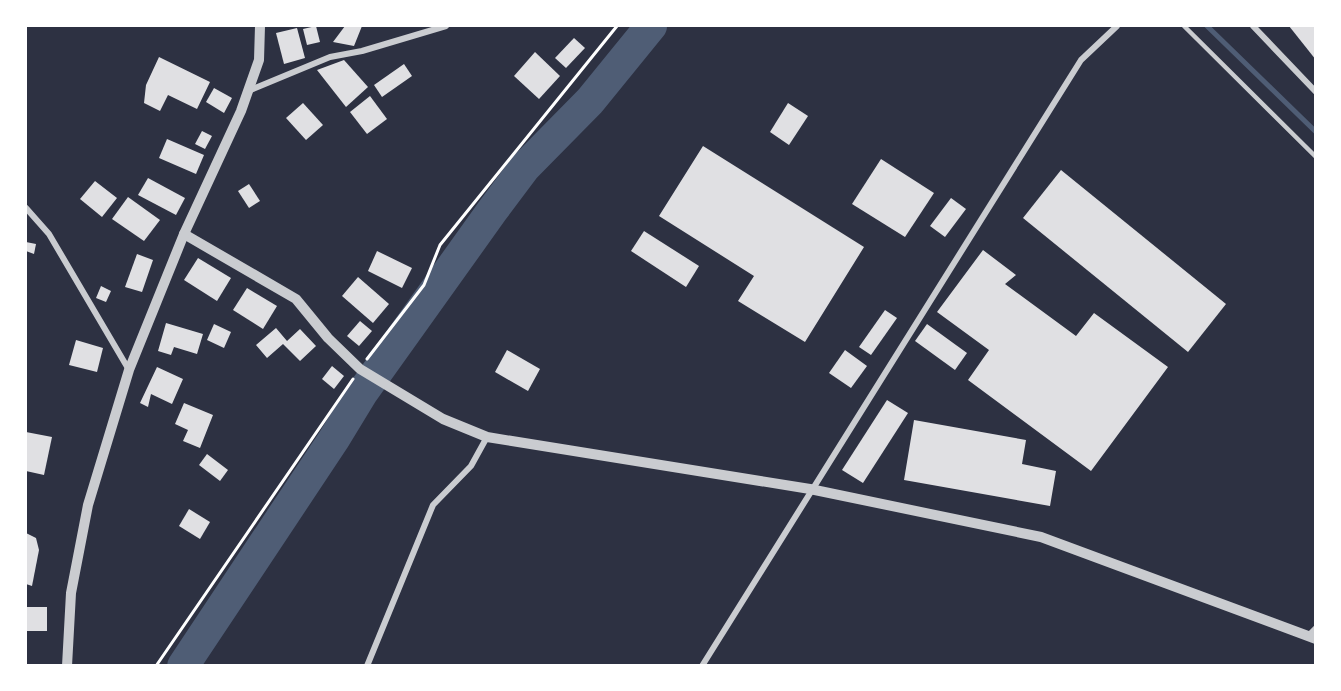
<svg xmlns="http://www.w3.org/2000/svg" width="1341" height="691" viewBox="0 0 1341 691" font-family="'Sofia Sans Condensed',sans-serif">
<rect width="100%" height="100%" fill="#2d3142"/>
<g fill="none" stroke-linecap="round" stroke-linejoin="round">
<path stroke="#4f5d75" stroke-width="5" d="M1207 26 1316 132"/>
<path stroke="#4f5d75" stroke-width="32" d="M183 666 334 439 362 393 492 211 525 167 590 101 651 26"/>
</g>
<g fill="#e0e0e3">
<path d="M316 26 320 42 307 45 303 29Z"/>
<path d="M345 26H362L354 46 333 42Z"/>
<path d="M1289 26H1316V60Z"/>
<path d="M297 28 305 58 284 64 276 33Z"/>
<path d="M574 38 585 48 566 68 555 58Z"/>
<path d="M535 52 560 76 539 99 514 76Z"/>
<path d="M159 57 210 82 197 109 168 95 160 111 144 103 146 85Z"/>
<path d="M344 60 368 87 346 107 317 70Z"/>
<path d="M404 64 412 76 382 97 374 85Z"/>
<path d="M214 88 232 98 224 113 206 102Z"/>
<path d="M370 96 387 119 367 134 350 112Z"/>
<path d="M303 103 323 125 306 140 286 118Z"/>
<path d="M788 103 808 116 789 145 770 132Z"/>
<path d="M202 131 212 136 205 149 195 144Z"/>
<path d="M167 139 204 155 196 174 159 158Z"/>
<path d="M703 146 864 247 805 342 738 301 754 276 659 216Z"/>
<path d="M881 159 934 193 905 237 852 204Z"/>
<path d="M1061 170 1226 304 1188 352 1023 218Z"/>
<path d="M148 178 185 198 176 215 138 195Z"/>
<path d="M95 181 117 198 102 217 80 199Z"/>
<path d="M249 184 260 201 249 208 238 191Z"/>
<path d="M128 197 160 220 144 241 112 219Z"/>
<path d="M951 198 966 209 945 237 930 226Z"/>
<path d="M644 231 699 266 686 287 631 251Z"/>
<path d="M26 242 36 244 34 254 26 251Z"/>
<path d="M983 250 1016 275 1005 284 1076 336 1094 313 1168 367 1091 471 968 380 989 350 937 312Z"/>
<path d="M377 251 412 268 402 288 368 271Z"/>
<path d="M137 254 153 260 142 292 125 287Z"/>
<path d="M198 258 231 278 217 301 184 280Z"/>
<path d="M358 277 389 304 373 323 342 296Z"/>
<path d="M101 286 111 291 106 302 96 298Z"/>
<path d="M247 288 277 306 263 329 233 310Z"/>
<path d="M885 310 897 318 871 355 859 347Z"/>
<path d="M360 321 372 331 359 346 347 336Z"/>
<path d="M166 323 203 334 197 354 174 347 171 355 158 351Z"/>
<path d="M214 324 231 332 224 348 207 340Z"/>
<path d="M927 324 967 353 955 370 915 341Z"/>
<path d="M276 328 287 341 300 329 316 346 300 361 283 344 267 358 256 345Z"/>
<path d="M76 340 103 348 97 372 69 365Z"/>
<path d="M507 350 540 369 528 391 495 372Z"/>
<path d="M845 350 867 366 851 388 829 373Z"/>
<path d="M332 366 344 376 334 389 322 379Z"/>
<path d="M157 367 183 379 172 404 151 394 148 407 140 403Z"/>
<path d="M887 400 908 413 863 483 842 470Z"/>
<path d="M184 403 213 415 200 448 183 441 188 430 175 424Z"/>
<path d="M914 420 1026 440 1022 464 1056 471 1050 506 904 480Z"/>
<path d="M26 432 52 437 44 475 26 471Z"/>
<path d="M207 454 228 470 220 481 199 465Z"/>
<path d="M189 509 210 522 200 539 179 526Z"/>
<path d="M26 533 36 538 39 550 32 586 26 584Z"/>
<rect x="26" y="607" width="21" height="24"/>
</g>
<g fill="none" stroke-linecap="round" stroke-linejoin="round">
<g stroke="#fff" stroke-width="3">
<path d="M367 359 424 285 440 245 617 26"/>
<path d="M156 666 353 379"/>
</g>
<path stroke="#caccd0" stroke-width="4.5" d="M1184 26 1316 157"/>
<g stroke="#caccd0" stroke-width="6">
<path d="M1253 26 1316 92"/>
<path d="M248 91 330 57 362 51 446 26"/>
<path d="M26 208 49 234 129 370"/>
<path d="M1308 636 1316 628"/>
<path d="M367 666 433 505 471 466 487 437"/>
<path d="M702 666 1081 60 1117 26"/>
</g>
<g stroke="#caccd0" stroke-width="10">
<path d="M184 234 296 299 328 338 360 369 443 419 487 437 810 489 1041 537 1316 639"/>
<path d="M67 666 71 593 88 505 129 370 184 234 241 111 259 60 260 26"/>
</g>
</g>
<rect width="1341" height="691" fill="none" stroke="#ffffff" stroke-width="54"/>
</svg>
